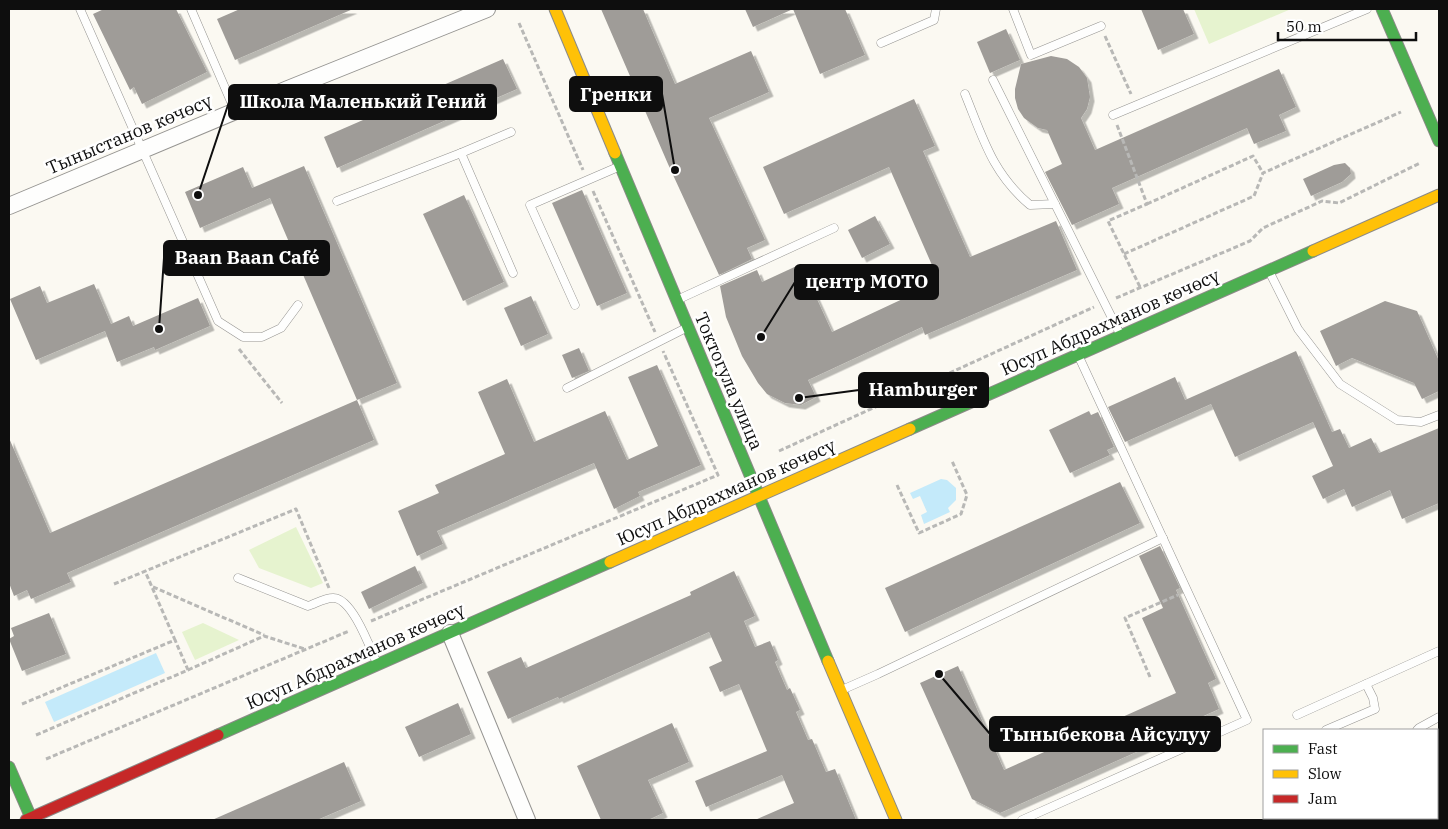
<svg xmlns="http://www.w3.org/2000/svg" width="1448" height="829" viewBox="0 0 1448 829" font-family="'IBM Plex Serif',serif">
<defs>
<filter id="shadow"><feDropShadow dx="4.5" dy="4.5" stdDeviation="0" flood-color="#0004"/></filter>
</defs>
<rect width="100%" height="100%" fill="#fbf9f2"/>
<g fill="#e6f3cf">
<path d="M1194 9H1291L1209 44Z"/>
<path d="M296 527 323 583 311 588 259 568 249 550Z"/>
<path d="M203 623 239 640 195 660 182 632Z"/>
</g>
<g fill="#c4eafa">
<path d="M941 479 947 480 956 488V500L948 508 950 512 924 524 921 515 927 512 920 496 913 499 910 493Z"/>
<path d="M156 653 165 673 54 722 45 702Z"/>
</g>
<g fill="#9f9c98" filter="url(#shadow)">
<path d="M104 9H176L207 72 142 104 134 87 130 90 93 14Z"/>
<path d="M240 9H353L235 60 217 19Z"/>
<path d="M601 9H643L675 84 751 51 769 92 709 118 765 240 747 248 752 259 719 275 668 164Z"/>
<path d="M745 9H845L865 55 820 74 793 9 753 27Z"/>
<path d="M1141 9H1183L1194 34 1158 50Z"/>
<path d="M1006 29 1020 60 990 73 977 42Z"/>
<path d="M1051 56 1067 59 1079 67 1087 78 1090 97 1087 109 1081 118 1095 150 1279 69 1296 107 1279 115 1286 131 1254 144 1247 128 1112 188 1119 204 1072 225 1045 172 1062 164 1047 130 1038 128 1024 118 1018 109 1015 98V89L1021 64Z"/>
<path d="M503 59 517 89 337 168 324 137Z"/>
<path d="M914 99 935 146 923 151 970 257 1056 221 1077 270 925 335 922 327 808 380 816 397 801 405 785 403 767 394 758 383 742 356 726 317 720 286 757 270 762 282 801 264 832 332 909 296 904 285 935 272 889 167 784 214 763 167Z"/>
<path d="M1345 163 1350 168 1351 174 1342 182 1311 196 1303 179 1334 165Z"/>
<path d="M304 166 397 383 357 400 270 198 200 228 185 192 243 167 252 188Z"/>
<path d="M582 190 627 293 597 306 552 203Z"/>
<path d="M464 195 504 282 463 301 423 214Z"/>
<path d="M875 216 890 244 862 258 848 230Z"/>
<path d="M94 284 111 324 129 316 133 326 198 298 210 326 155 350 154 347 117 362 105 331 36 360 10 299 40 286 47 303Z"/>
<path d="M531 296 548 334 521 346 504 308Z"/>
<path d="M1385 301 1417 311 1439 361V391L1422 399 1414 383 1352 358 1336 366 1320 331Z"/>
<path d="M579 348 589 371 572 378 562 355Z"/>
<path d="M1296 351 1332 432 1340 429 1349 448 1371 438 1379 453 1439 428V503L1402 519 1390 490 1352 507 1344 489 1323 499 1312 476 1333 466 1313 422 1235 457 1211 404 1125 442 1108 407 1175 377 1185 400Z"/>
<path d="M657 365 701 465 638 492 640 496 614 509 594 463 437 531 443 544 417 556 398 511 439 493 435 485 505 454 478 392 507 379 534 442 605 411 627 460 658 446 628 377Z"/>
<path d="M357 400 374 440 67 573 71 582 31 599 27 590 14 596 9 583V438L50 533Z"/>
<path d="M1089 411 1091 415 1098 412 1114 447 1107 450 1110 455 1070 473 1049 430Z"/>
<path d="M1120 482 1140 523 905 632 885 588Z"/>
<path d="M1160 546 1180 588 1176 590 1216 679 1208 683 1219 709 1170 731 1172 736 1000 813 972 799 920 683 958 666 1004 770 1176 693 1142 618 1163 608 1139 556Z"/>
<path d="M415 566 423 583 369 609 361 592Z"/>
<path d="M734 571 755 616 744 621 755 647 770 641 778 660 775 662 787 690 790 688 800 710 796 712 808 740 812 739 826 772 835 769 856 820H755L794 803 782 775 706 807 695 781 767 751 739 684 720 692 709 667 722 661 709 632 559 699 558 697 508 719 487 672 521 657 526 668 691 595 690 592Z"/>
<path d="M49 613 66 654 22 671 9 639 14 636 11 628Z"/>
<path d="M458 703 471 734 419 757 405 727Z"/>
<path d="M672 723 689 762 648 780 663 813 648 820H601L577 766Z"/>
<path d="M344 762 361 801 317 820H212Z"/>
</g>
<g fill="none" stroke-linecap="round" stroke-linejoin="round">
<defs>
<g id="lane">
<path d="M80 9 218 321 243 337H262L281 328 298 305"/>
<path d="M191 9 235 111"/>
<path d="M1013 9 1031 55 1101 26"/>
<path d="M881 43 934 20 936 9"/>
<path d="M993 80 1119 332"/>
<path d="M965 94C983 138 992 173 1030 205L1055 204"/>
<path d="M1113 115 1367 9"/>
<path d="M461 153 511 132"/>
<path d="M337 201 461 153 513 273"/>
<path d="M1270 273 1298 329 1340 384 1397 420 1421 422 1439 415"/>
<path d="M679 299 834 228"/>
<path d="M575 305 530 205 618 167"/>
<path d="M567 388 686 328"/>
<path d="M238 578 308 606C315 604 326 597 334 598 352 599 369 645 376 661"/>
<path d="M844 689 878 674 1163 538"/>
<path d="M1297 715 1439 651"/>
<path d="M1326 730 1375 709 1373 698 1366 684"/>
<path d="M1417 730 1419 728 1439 717"/>
<path d="M1335 818 1336 820"/>
<path d="M1022 820 1247 720 1079 357"/>
<path d="M1375 820 1381 818"/>
</g>
<g id="street">
<path d="M9 206 288 89 487 9"/>
<path d="M450 633 527 820"/>
</g>
<g id="fast">
<path d="M1382 9 1439 141"/>
<path d="M615 153 828 661"/>
<path d="M910 429 1313 251"/>
<path d="M218 735 610 562"/>
<path d="M9 767 32 820"/>
</g>
<g id="slow">
<path d="M555 9 615 153"/>
<path d="M1313 251 1439 195"/>
<path d="M610 562 910 429"/>
<path d="M828 661 896 820"/>
</g>
<path id="jam" d="M26 820 218 735"/>
</defs>
<use href="#lane" stroke="#959491" stroke-width="9"/>
<use href="#street" stroke="#959491" stroke-width="18"/>
<use href="#fast" stroke="#8b8a87" stroke-width="13"/>
<use href="#slow" stroke="#8b8a87" stroke-width="13"/>
<use href="#jam" stroke="#8b8a87" stroke-width="13"/>
<g stroke="#b8b8b6" stroke-width="3" stroke-dasharray="5 2.5" stroke-linecap="butt">
<path d="M519 23 583 170"/>
<path d="M1105 36 1131 94"/>
<path d="M1117 125 1147 204 1108 221 1140 287"/>
<path d="M593 191 655 332"/>
<path d="M1147 204 1253 156 1263 173"/>
<path d="M1124 254 1254 196 1263 173 1401 112"/>
<path d="M1116 298 1250 241 1263 228 1322 201 1339 203 1420 163"/>
<path d="M239 349 282 403"/>
<path d="M779 451 1094 307"/>
<path d="M897 485 919 533 961 514 967 495 952 461"/>
<path d="M114 584 296 509 329 588"/>
<path d="M153 587 264 635"/>
<path d="M371 621 718 475 663 351"/>
<path d="M188 670 264 636 305 649"/>
<path d="M1150 677 1125 618 1178 595"/>
<path d="M22 704 175 640 145 571"/>
<path d="M36 735 188 670 175 640"/>
<path d="M46 759 349 631"/>
</g>
<use href="#lane" stroke="#fefefd" stroke-width="8"/>
<use href="#street" stroke="#fefefd" stroke-width="16"/>
<use href="#fast" stroke="#4caf50" stroke-width="11"/>
<use href="#slow" stroke="#ffc107" stroke-width="11"/>
<use href="#jam" stroke="#c62828" stroke-width="11"/>
</g>
<g text-anchor="middle" dominant-baseline="central" stroke-width="5" stroke-linejoin="round" paint-order="stroke">
<g font-size="18" fill="#0e0e0e" stroke="#fff">
<text transform="translate(129 134) rotate(-23)">Тыныстанов көчөсү</text>
<text transform="translate(1110 322) rotate(-24)">Юсуп Абдрахманов көчөсү</text>
<text transform="translate(729 381) rotate(67)">Токтогула улица</text>
<text transform="translate(726 492) rotate(-24)">Юсуп Абдрахманов көчөсү</text>
<text transform="translate(355 656) rotate(-24)">Юсуп Абдрахманов көчөсү</text>
</g>
</g>
<path fill="none" stroke="#0e0e0e" stroke-width="2" d="M675 170L662 94M198 195L229 102M159 329L164 258M761 337L795 282M799 398L859 390M939 674L990 734"/>
<g fill="#0e0e0e" stroke="#fff" stroke-width="2">
<circle cx="675" cy="170" r="5"/>
<circle cx="198" cy="195" r="5"/>
<circle cx="159" cy="329" r="5"/>
<circle cx="761" cy="337" r="5"/>
<circle cx="799" cy="398" r="5"/>
<circle cx="939" cy="674" r="5"/>
</g>
<g fill="#0e0e0e" stroke="#0e0e0e" stroke-width="2">
<rect x="570" y="77" width="92" height="34" rx="5"/>
<rect x="229" y="85" width="267" height="34" rx="5"/>
<rect x="164" y="241" width="165" height="34" rx="5"/>
<rect x="795" y="265" width="143" height="34" rx="5"/>
<rect x="859" y="373" width="129" height="34" rx="5"/>
<rect x="990" y="717" width="230" height="34" rx="5"/>
</g>
<g font-size="19" text-anchor="middle" font-weight="bold" fill="#fff">
<text x="616" y="101">Гренки</text>
<text x="363" y="108">Школа Маленький Гений</text>
<text x="247" y="264">Baan Baan Café</text>
<text x="867" y="288">центр МОТО</text>
<text x="923" y="396">Hamburger</text>
<text x="1105" y="741">Тыныбекова Айсулуу</text>
</g>
<rect width="1448" height="829" fill="none" stroke="#0e0e0e" stroke-width="20"/>
<rect x="1263" y="729" width="175" height="90" fill="#ffffff" stroke="#9f9f9f"/>
<rect x="1273" y="745" width="25" height="8" fill="#4caf50" stroke="#9f9f9f"/>
<text x="1308" y="754" font-size="15" fill="#0e0e0e">Fast</text>
<rect x="1273" y="770" width="25" height="8" fill="#ffc107" stroke="#9f9f9f"/>
<text x="1308" y="779" font-size="15" fill="#0e0e0e">Slow</text>
<rect x="1273" y="795" width="25" height="8" fill="#c62828" stroke="#9f9f9f"/>
<text x="1308" y="804" font-size="15" fill="#0e0e0e">Jam</text>
<path d="M1278 32v8h138v-8" fill="none" stroke="#0e0e0e" stroke-width="2.5"/>
<text x="1286" y="32" font-size="15" fill="#0e0e0e" stroke="#ffffff" stroke-width="4" paint-order="stroke">50 m</text>
</svg>
